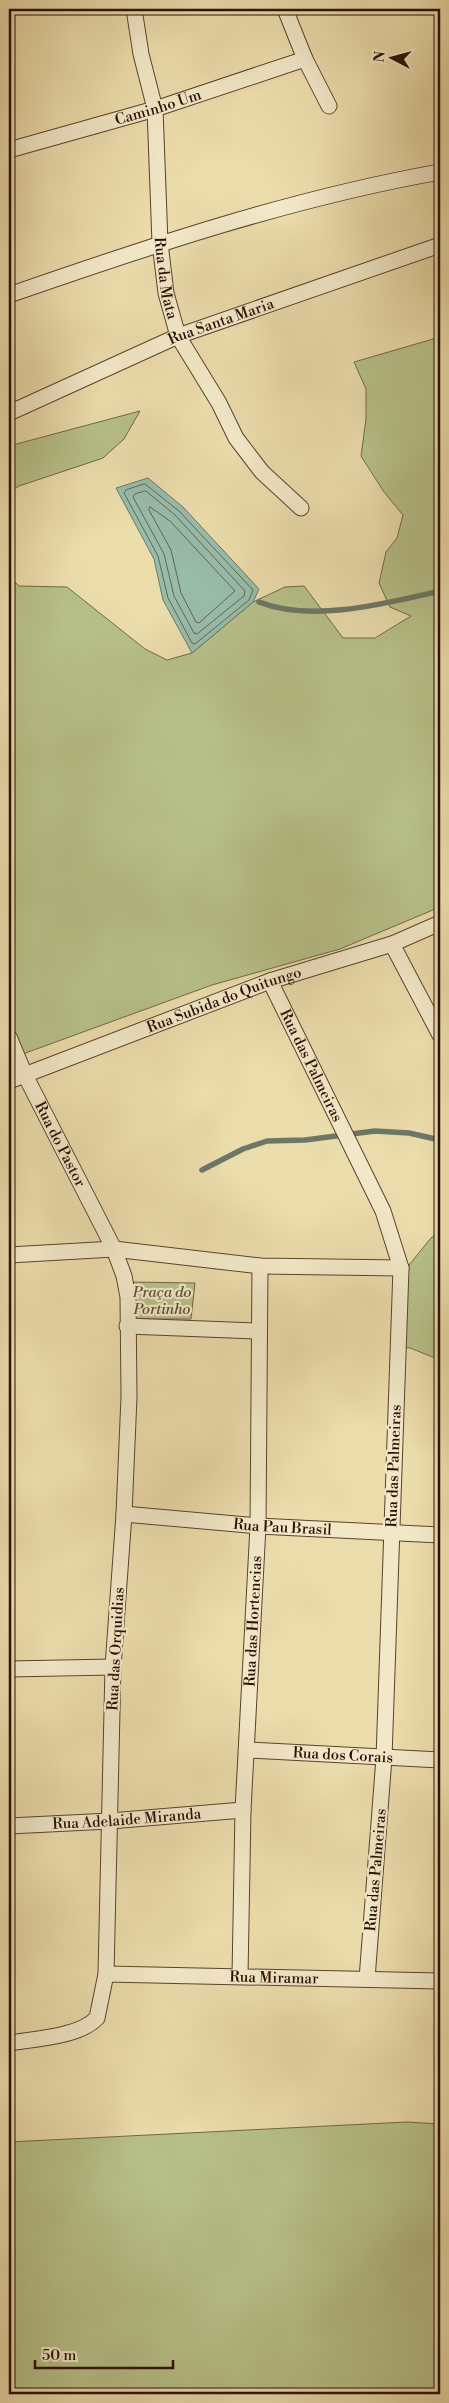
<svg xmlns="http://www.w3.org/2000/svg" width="449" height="2403" viewBox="0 0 449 2403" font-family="'Libre Bodoni',serif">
<rect width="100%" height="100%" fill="#ebdcab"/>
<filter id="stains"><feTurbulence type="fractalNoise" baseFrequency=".004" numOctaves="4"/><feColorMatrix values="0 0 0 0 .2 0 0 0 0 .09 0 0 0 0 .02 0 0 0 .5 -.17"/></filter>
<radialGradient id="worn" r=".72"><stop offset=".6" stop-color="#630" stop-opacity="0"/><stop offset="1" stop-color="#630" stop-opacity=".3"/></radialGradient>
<g fill="#b7c089" stroke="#706846">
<path d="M440 337V907L340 949 212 985 9 1059V576L19 586 67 587 145 649 167 660 192 653 253 602 285 587 304 586 343 638H375L411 616 390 607 379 583 386 552 397 538 403 515 384 492 361 456 366 419V389L354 362Z"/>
<path d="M140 411 124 439 103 458 19 486 9 492V446Z"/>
<path d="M440 1231V1360L410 1348 398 1347 393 1331 409 1265 431 1238Z"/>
<path d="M129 1282 195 1283 191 1319H128Z"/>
<path d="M407 2122 440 2124V2394H9V2142Z"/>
</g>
<path fill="#98bcaa" stroke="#6c7767" d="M148 478 183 507 259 589 253 602 192 653 163 600 154 559 116 488Z"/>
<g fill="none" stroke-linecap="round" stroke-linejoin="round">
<g stroke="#606656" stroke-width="1">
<path d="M145 484 179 511 253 590 249 600 195 644 192 643 168 598 158 556 124 493 126 490Z"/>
<path d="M146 491 175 515 245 591 244 596 197 634 194 633 174 596 164 554 133 497 135 494Z"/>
<path d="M150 507 170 521 235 591 199 623 196 622 181 593 171 550 149 510Z"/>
</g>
<g stroke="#6c7767" stroke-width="5.5">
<path d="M259 602C312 623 387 603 440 591"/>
<path d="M202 1170 243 1149 267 1141 305 1140 375 1131 409 1133 440 1140"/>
</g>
<defs>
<g id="minor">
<path id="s1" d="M134 9 141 54 155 109 160 243 166 293 178 336 219 403 236 438 262 472 301 508"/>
<path d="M285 9 305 59 329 106"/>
<path id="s2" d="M9 150 155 109 305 59"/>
<path d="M9 295C150 246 293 198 440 172"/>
<path id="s3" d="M9 413 178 336 440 245"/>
<path d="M392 944 440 1035"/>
<path id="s4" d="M270 981 383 1211 401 1268 384 1758 367 1979"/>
<path id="s5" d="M9 1037 25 1075 114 1249 124 1276 128 1297 129 1397 124 1514 113 1667 106 1974 97 2018C79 2037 34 2039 9 2043"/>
<path id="s6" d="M9 1081 270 981 392 944 440 923"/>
<path d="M9 1255 114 1249 260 1266 401 1268"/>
<path d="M127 1326 259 1331"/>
<path id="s7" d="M124 1514 258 1526 440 1535"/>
<path d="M9 1669 113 1667"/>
<path id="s8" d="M247 1750 440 1760"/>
<path id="s9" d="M9 1826 110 1821 243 1810"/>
<path id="s10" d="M106 1974 440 1981"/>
<path id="s11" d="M240 1976 243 1810 258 1526 260 1266"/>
</g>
</defs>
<use href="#minor" stroke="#5a422d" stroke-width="17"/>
<use href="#minor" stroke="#f2e8c8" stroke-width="15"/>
</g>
<g text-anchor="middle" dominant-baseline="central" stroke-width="4.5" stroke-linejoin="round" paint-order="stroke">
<g font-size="15" fill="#290f03" stroke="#f2e8c8">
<text stroke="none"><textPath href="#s2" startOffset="155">Caminho Um</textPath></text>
<text stroke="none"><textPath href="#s1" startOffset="272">Rua da Mata</textPath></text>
<text stroke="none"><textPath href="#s3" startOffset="231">Rua Santa Maria</textPath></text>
<text stroke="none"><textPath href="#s6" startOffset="230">Rua Subida do Quitungo</textPath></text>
<text stroke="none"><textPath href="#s4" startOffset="94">Rua das Palmeiras</textPath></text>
<text stroke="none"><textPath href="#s5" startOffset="119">Rua do Pastor</textPath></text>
<text transform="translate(394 1466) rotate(-88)">Rua das Palmeiras</text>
<text stroke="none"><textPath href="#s7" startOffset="159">Rua Pau Brasil</textPath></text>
<text stroke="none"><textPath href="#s11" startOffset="355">Rua das Hortencias</textPath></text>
<text transform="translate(116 1649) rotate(-87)">Rua das Orquidias</text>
<text stroke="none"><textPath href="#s8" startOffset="96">Rua dos Corais</textPath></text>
<text stroke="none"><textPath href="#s9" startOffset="118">Rua Adelaide Miranda</textPath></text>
<text transform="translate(376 1870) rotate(-85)">Rua das Palmeiras</text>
<text stroke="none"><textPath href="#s10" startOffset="168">Rua Miramar</textPath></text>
</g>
<g font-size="15" font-style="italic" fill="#5b4d32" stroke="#f2e8c8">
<text x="162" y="1292">Praça do<tspan x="162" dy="17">Portinho</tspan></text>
</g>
</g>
<rect width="449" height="2403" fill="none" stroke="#ebdcab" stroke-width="30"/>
<rect x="10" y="10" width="429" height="2383" fill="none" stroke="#290f03" stroke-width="2.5"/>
<rect x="15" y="15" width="419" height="2373" fill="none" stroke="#290f03"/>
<g transform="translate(392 58) rotate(276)" stroke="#f2e8c8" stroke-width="4" paint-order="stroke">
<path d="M0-4L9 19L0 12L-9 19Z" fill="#290f03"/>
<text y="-8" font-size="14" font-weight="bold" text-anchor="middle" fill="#290f03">N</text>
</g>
<path d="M35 2360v8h138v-8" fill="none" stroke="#290f03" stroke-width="2.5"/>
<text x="42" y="2360" font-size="15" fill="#290f03" stroke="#f2e8c8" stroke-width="4" paint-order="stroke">50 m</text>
<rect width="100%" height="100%" filter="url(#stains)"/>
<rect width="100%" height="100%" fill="url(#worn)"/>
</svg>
